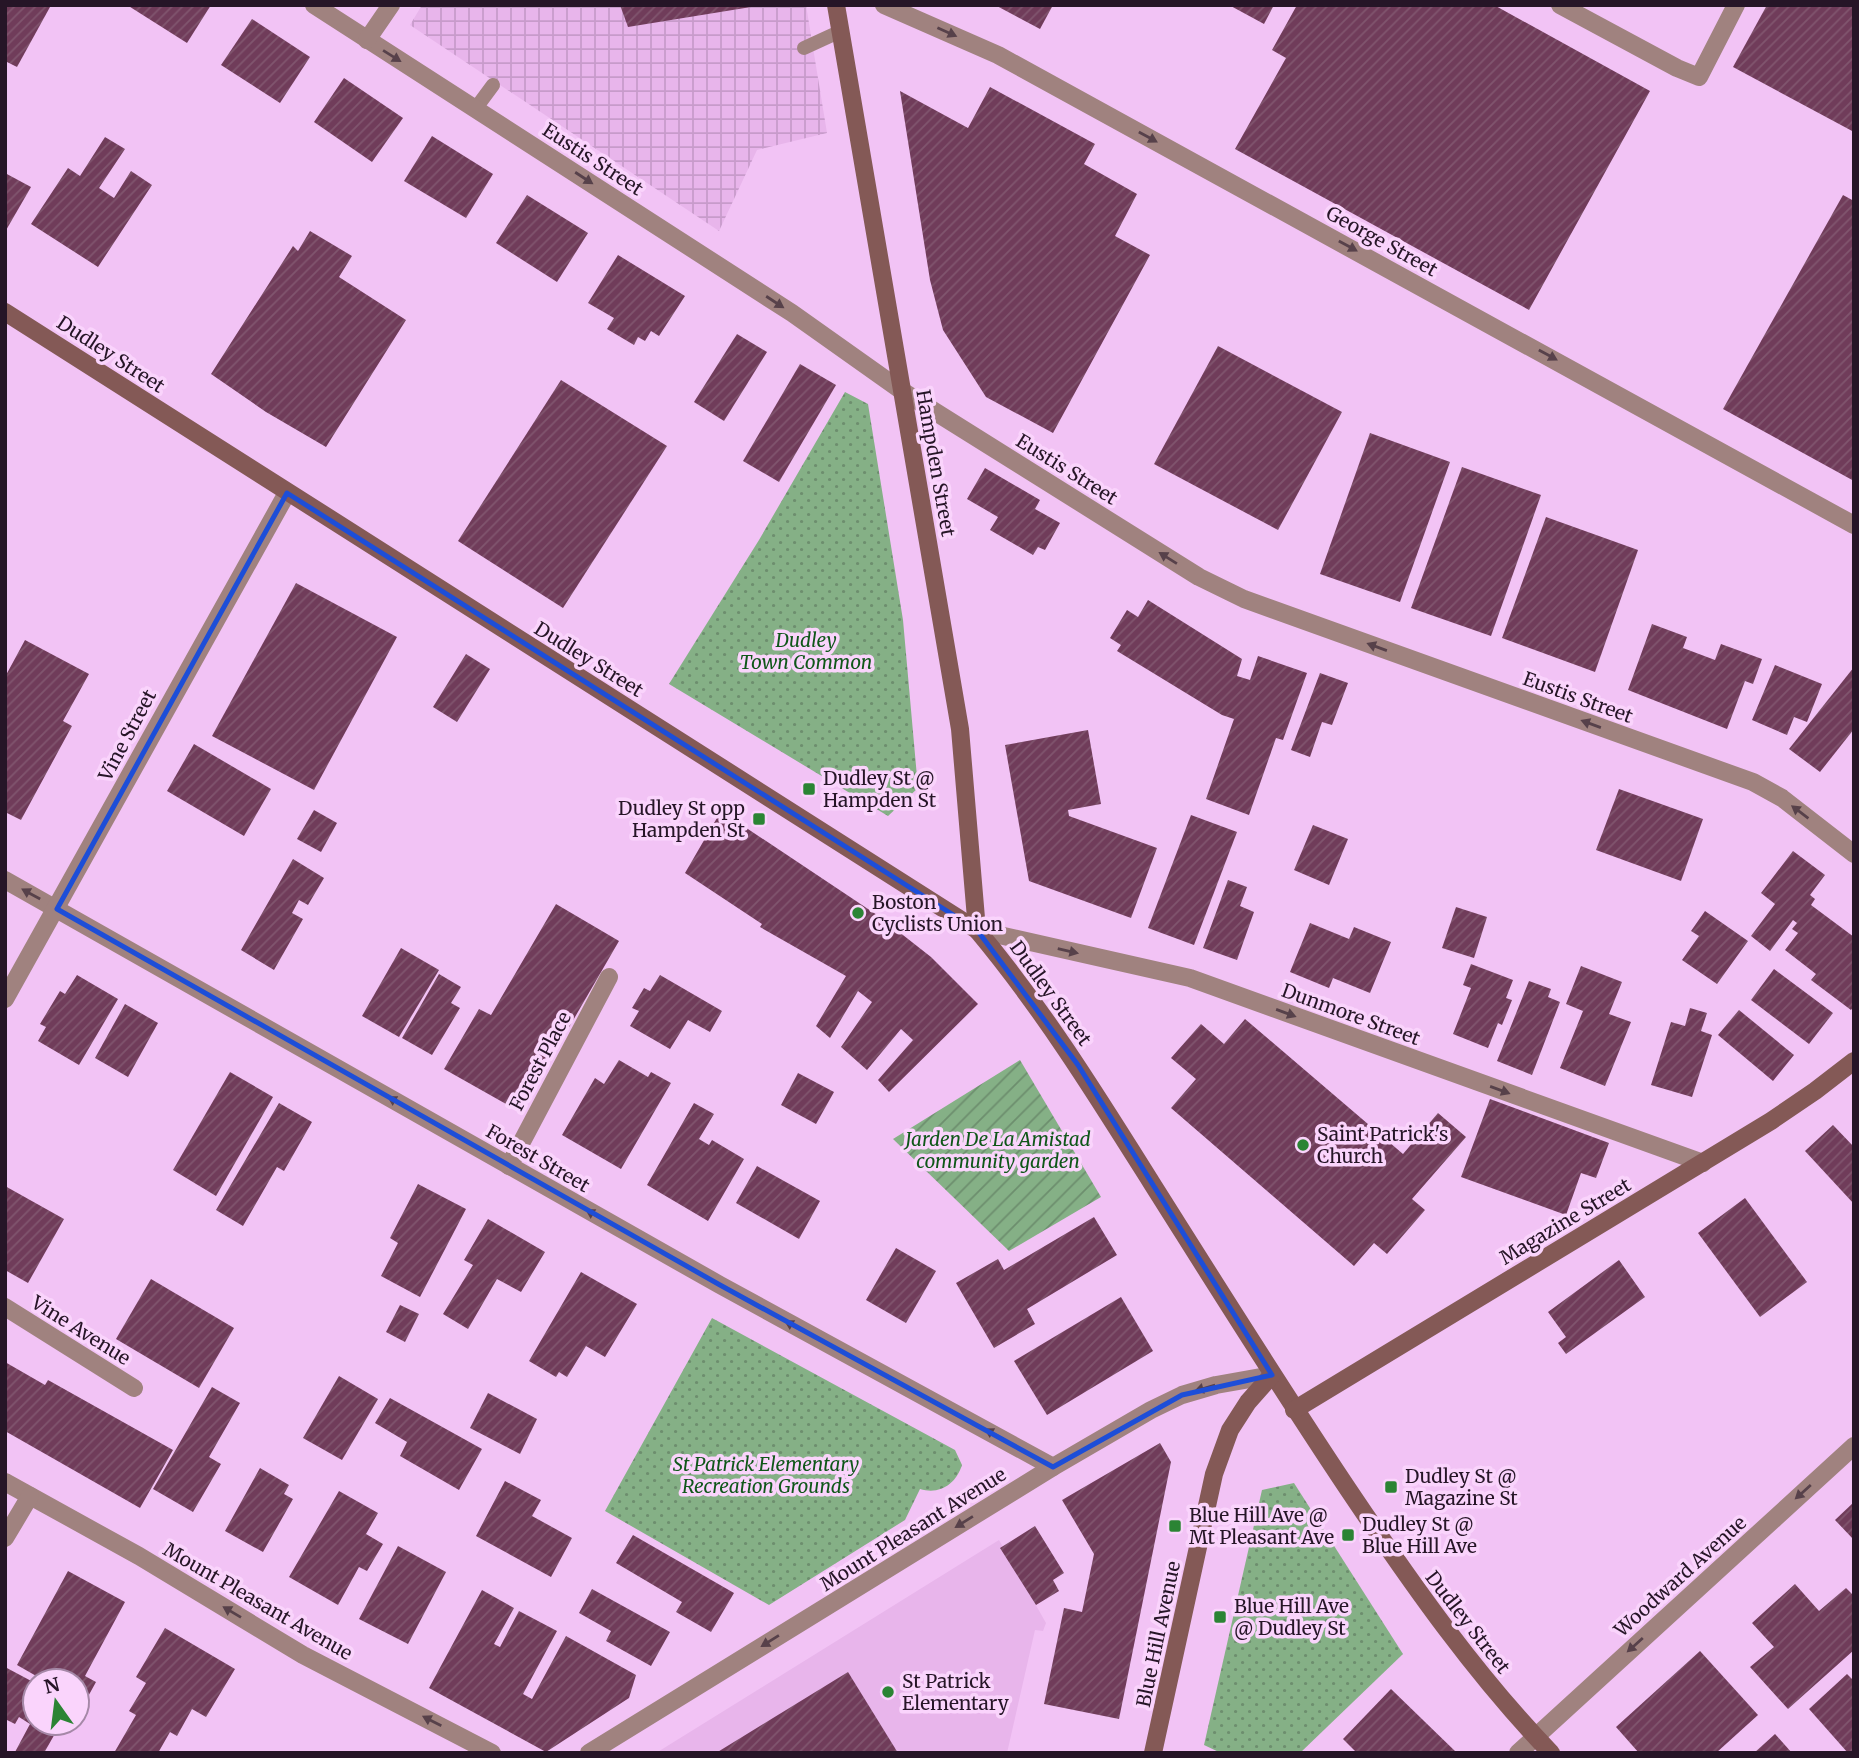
<svg xmlns="http://www.w3.org/2000/svg" width="1859" height="1758" viewBox="0 0 1859 1758" font-family="Merriweather,serif">
<defs>
<pattern id="industrial-grid" width="8" height="8" patternUnits="userSpaceOnUse" patternTransform="scale(1.75)"><rect width="8" height="8" fill="#e8b5eb"/><path d="M0 4h8M4 0v8" fill="none" stroke="#c79bca"/></pattern>
<pattern id="park-dots" width="8" height="8" patternUnits="userSpaceOnUse" patternTransform="scale(1.75)"><rect width="8" height="8" fill="#85b086"/><path d="M2 2h.1M6 6h.1" fill="none" stroke="#6d8e6e" stroke-width="1.8" stroke-linecap="round"/></pattern>
<pattern id="garden-furrows" width="10" height="10" patternUnits="userSpaceOnUse" patternTransform="scale(1.75)"><rect width="10" height="10" fill="#85b086"/><path d="M-1 1l2-2M0 10L10 0M9 11l2-2" fill="none" stroke="#6d8e6e"/></pattern>
<pattern id="building-hatch" width="6" height="6" patternUnits="userSpaceOnUse" patternTransform="scale(1.75)"><rect width="6" height="6" fill="#703c5a"/><path d="M-1 1l2-2M0 6l6-6M5 7l2-2" fill="none" stroke="#80556e"/></pattern>
</defs>
<rect width="100%" height="100%" fill="#f2c3f5"/>
<path fill="#e8b5eb" d="M999 1540 1046 1623 1043 1631 1035 1630 1007 1753H656Z"/>
<path fill="url(#industrial-grid)" d="M422 5H806L827 133 757 150 719 231 410 25Z"/>
<g fill="url(#park-dots)">
<path d="M845 392 868 404 903 620 918 788 888 816 669 684 759 540Z"/>
<path d="M712 1318 955 1450 962 1465C956 1484 940 1495 920 1489L905 1520 769 1605 605 1511Z"/>
<path d="M1294 1483 1403 1654 1300 1753H1221L1204 1745 1262 1490Z"/>
</g>
<path fill="url(#garden-furrows)" d="M1020 1060 1101 1197 1009 1251 893 1139Z"/>
<g fill="url(#building-hatch)">
<path d="M5 5 50 7 17 67 5 61Z"/>
<path d="M127 5H211L187 43Z"/>
<path d="M620 5H751V7L628 27Z"/>
<path d="M995 5H1053L1040 29Z"/>
<path d="M1229 5H1274L1264 24Z"/>
<path d="M1297 5H1494L1650 91 1529 310 1235 149 1286 58 1272 50Z"/>
<path d="M1767 5H1854V132L1733 67Z"/>
<path d="M252 19 310 57 280 103 221 65Z"/>
<path d="M344 78 403 118 372 162 314 122Z"/>
<path d="M990 87 1095 144 1084 164 1137 194 1115 236 1150 255 1053 433 986 397 943 330 930 280 900 91 968 128Z"/>
<path d="M432 136 493 174 466 218 404 181Z"/>
<path d="M105 137 125 149 99 188 114 198 131 171 152 185 98 267 31 224 68 168 80 176Z"/>
<path d="M5 173 31 187 5 232Z"/>
<path d="M527 195 588 233 557 282 496 243Z"/>
<path d="M1843 195 1854 201V481L1723 409Z"/>
<path d="M310 231 352 256 339 277 406 320 326 447 266 412 211 374 293 246 298 251Z"/>
<path d="M618 255 685 296 659 336 651 331 645 341 638 337 634 345 607 329 614 318 588 303Z"/>
<path d="M737 334 767 352 724 421 694 402Z"/>
<path d="M1218 346 1342 412 1278 530 1154 464Z"/>
<path d="M800 364 836 385 779 482 743 461Z"/>
<path d="M561 380 667 446 563 608 458 541Z"/>
<path d="M1370 433 1450 462 1400 602 1320 574Z"/>
<path d="M1462 467 1541 495 1491 636 1411 608Z"/>
<path d="M985 468 1040 500 1035 509 1060 523 1045 550 1038 547 1033 555 990 530 998 517 967 499Z"/>
<path d="M1546 517 1638 550 1595 672 1502 638Z"/>
<path d="M296 583 397 637 314 790 212 736Z"/>
<path d="M1148 600 1242 659 1237 676 1250 680 1258 656 1307 673 1283 740 1276 738 1249 815 1206 799 1234 719 1222 715 1117 651 1121 645 1110 638 1127 610 1138 617Z"/>
<path d="M1652 624 1687 637 1683 648 1715 660 1721 644 1762 659 1753 684 1745 681 1727 729 1628 690Z"/>
<path d="M25 640 89 674 63 721 72 726 21 820 5 812V677Z"/>
<path d="M466 654 490 669 457 722 433 707Z"/>
<path d="M1775 665 1822 684 1807 722 1794 717 1787 735 1752 720Z"/>
<path d="M1854 667V729L1820 772 1789 749Z"/>
<path d="M1320 673 1348 683 1332 725 1322 722 1310 757 1291 750Z"/>
<path d="M1088 730 1101 804 1068 810 1069 816 1157 848 1131 918 1029 881 1005 745Z"/>
<path d="M194 744 271 789 244 836 167 791Z"/>
<path d="M1619 789 1703 819 1681 881 1596 850Z"/>
<path d="M314 810 337 823 321 852 297 839Z"/>
<path d="M721 811 880 917 931 957 978 1004 889 1092 878 1080 913 1040 901 1029 867 1070 841 1047 872 1002 858 991 830 1038 816 1026 846 976 760 927 762 924 685 873Z"/>
<path d="M1191 815 1237 832 1194 945 1148 928Z"/>
<path d="M1313 825 1348 839 1329 885 1294 870Z"/>
<path d="M1793 851 1825 875 1810 895 1815 899 1811 905 1854 937V1006L1851 1010 1811 980 1816 974 1785 950 1798 933 1792 929 1797 923 1793 920 1770 951 1751 936 1775 904 1761 893Z"/>
<path d="M293 859 324 878 308 905 299 900 292 913 303 919 274 970 241 950Z"/>
<path d="M1228 880 1247 887 1240 906 1254 912 1237 960 1203 948Z"/>
<path d="M556 904 619 941 520 1112 444 1069 479 1009 491 1015Z"/>
<path d="M1456 907 1487 917 1474 958 1442 948Z"/>
<path d="M1705 911 1748 941 1717 984 1682 960 1699 936 1691 931Z"/>
<path d="M1310 923 1349 939 1354 927 1391 942 1370 993 1333 978 1329 988 1290 972Z"/>
<path d="M401 948 439 970 399 1037 362 1016Z"/>
<path d="M1471 964 1513 980 1506 998 1512 1000 1502 1025 1498 1023 1488 1048 1453 1034 1471 988 1463 985Z"/>
<path d="M1581 966 1622 982 1609 1014 1631 1022 1605 1086 1560 1068 1583 1011 1566 1004Z"/>
<path d="M1774 969 1833 1013 1809 1044 1751 1000Z"/>
<path d="M439 974 461 987 451 1003 460 1008 432 1055 402 1038Z"/>
<path d="M77 975 118 999 79 1065 38 1041 46 1027 40 1024 60 991 65 994Z"/>
<path d="M660 975 722 1011 710 1032 688 1020 670 1049 630 1026 639 1011 632 1008 644 988 650 991Z"/>
<path d="M1529 981 1551 989 1548 997 1560 1002 1532 1075 1497 1061Z"/>
<path d="M125 1004 158 1023 128 1077 95 1058Z"/>
<path d="M1690 1008 1707 1013 1701 1031 1712 1035 1692 1097 1651 1085 1671 1022 1685 1026Z"/>
<path d="M1739 1010 1794 1055 1773 1081 1718 1035Z"/>
<path d="M1245 1019 1403 1154 1438 1113 1466 1137 1412 1199 1425 1210 1387 1254 1374 1243 1354 1266 1171 1108 1196 1079 1171 1058 1201 1024 1224 1044Z"/>
<path d="M619 1060 648 1077 651 1072 671 1083 621 1169 562 1135 595 1078 604 1084Z"/>
<path d="M230 1072 273 1097 216 1196 173 1170Z"/>
<path d="M798 1073 834 1092 816 1124 781 1105Z"/>
<path d="M1490 1099 1609 1143 1596 1178 1581 1173 1566 1215 1461 1177Z"/>
<path d="M279 1103 312 1122 284 1171 277 1167 243 1226 216 1210Z"/>
<path d="M694 1103 714 1114 699 1139 709 1145 712 1140 744 1159 708 1221 647 1185Z"/>
<path d="M1833 1125 1854 1147V1204L1805 1151Z"/>
<path d="M757 1166 820 1201 799 1239 736 1203Z"/>
<path d="M418 1184 466 1209 420 1297 381 1276 398 1243 390 1238Z"/>
<path d="M5 1186 64 1219 28 1283 5 1270Z"/>
<path d="M1745 1198 1807 1282 1760 1317 1698 1233Z"/>
<path d="M1094 1217 1117 1255 1027 1309 1035 1324 994 1348 956 1283 998 1259 1004 1270Z"/>
<path d="M488 1219 545 1252 521 1292 497 1279 468 1329 443 1314 473 1265 464 1260Z"/>
<path d="M896 1248 936 1271 906 1323 866 1300Z"/>
<path d="M1619 1260 1645 1297 1566 1354 1558 1343 1566 1337 1548 1312Z"/>
<path d="M581 1272 637 1304 605 1357 586 1346 567 1377 559 1372 556 1377 529 1361Z"/>
<path d="M151 1279 234 1328 199 1388 116 1339Z"/>
<path d="M1121 1297 1153 1351 1047 1415 1014 1361Z"/>
<path d="M400 1305 419 1314 405 1342 386 1332Z"/>
<path d="M5 1362 45 1385 48 1380 173 1450 140 1508 5 1431Z"/>
<path d="M339 1376 378 1399 342 1460 303 1438Z"/>
<path d="M212 1387 240 1403 209 1457 221 1464 193 1512 153 1489Z"/>
<path d="M488 1393 537 1419 520 1454 470 1428Z"/>
<path d="M390 1398 482 1449 459 1490 400 1456 407 1442 375 1423Z"/>
<path d="M1160 1443 1171 1462 1119 1719 1044 1704 1064 1608 1082 1612 1094 1554 1062 1500Z"/>
<path d="M260 1468 289 1485 284 1494 293 1499 263 1552 225 1531Z"/>
<path d="M505 1481 541 1500 532 1516 572 1538 551 1577 476 1536Z"/>
<path d="M339 1491 378 1513 366 1534 383 1544 367 1571 359 1567 338 1605 289 1577Z"/>
<path d="M1854 1502V1540L1835 1520Z"/>
<path d="M1035 1526 1064 1573 1053 1580 1059 1591 1036 1605 1000 1548Z"/>
<path d="M633 1535 734 1593 711 1632 676 1612 682 1602 616 1563Z"/>
<path d="M398 1546 446 1572 408 1644 359 1619Z"/>
<path d="M68 1571 125 1602 85 1676 96 1682 85 1702 77 1698V1681H45L17 1665Z"/>
<path d="M1795 1584 1819 1611 1846 1588 1854 1596V1650L1788 1709 1750 1667 1774 1647 1752 1623Z"/>
<path d="M592 1589 670 1632 651 1666 606 1641 611 1631 579 1613Z"/>
<path d="M482 1590 514 1608 494 1644 500 1647 519 1611 557 1631 523 1694 532 1699 566 1636 636 1675 629 1698 546 1752 429 1688Z"/>
<path d="M165 1628 235 1669 206 1717 192 1709 177 1736 170 1732 158 1753H114L136 1715 129 1711 146 1683 136 1677Z"/>
<path d="M1700 1651 1758 1715 1716 1753H1639L1616 1727Z"/>
<path d="M5 1667 35 1683V1723H61L44 1753 15 1752 30 1724 19 1717 15 1724 5 1719Z"/>
<path d="M848 1672 898 1753H716Z"/>
<path d="M1847 1674 1854 1681V1753H1848L1809 1709Z"/>
<path d="M1391 1689 1457 1753H1357L1343 1739Z"/>
<path d="M1775 1734 1792 1753H1754Z"/>
</g>
<g fill="none" stroke-linecap="round" stroke-linejoin="round">
<g stroke="#a0827f" stroke-width="14">
<path d="M804 48 841 31"/>
<path d="M476 108 493 85"/>
</g>
<g stroke="#a0827f" stroke-width="18">
<path d="M314 5 792 313 902 391 1199 577 1244 599 1753 782 1782 798 1854 854"/>
<path d="M884 5 998 55 1854 525"/>
<path d="M1560 5 1677 68 1699 77 1736 5"/>
<path d="M367 40 391 5"/>
<path d="M5 880 720 1285 1053 1467"/>
<path d="M977 930 1190 978 1703 1163"/>
<path d="M5 999 287 493"/>
<path d="M509 1166 609 977"/>
<path d="M5 1307 134 1388"/>
<path d="M5 1482 139 1556 303 1655 492 1753"/>
<path d="M5 1538 30 1496"/>
<path d="M589 1753 1053 1467 1151 1410 1182 1395 1216 1385 1272 1375"/>
<path d="M1518 1753 1854 1446"/>
</g>
<g stroke="#845956" stroke-width="18">
<path d="M836 5 960 729 977 930"/>
<path d="M5 312 977 930C1043 1009 1097 1096 1151 1182 1218 1288 1284 1394 1354 1498 1414 1587 1476 1675 1551 1753"/>
<path d="M1294 1410 1771 1121 1815 1091 1854 1061"/>
<path d="M1153 1753 1214 1474 1230 1430 1248 1402 1272 1375"/>
</g>
</g>
<defs><path id="oneway-solid" d="M-6-.8H1V-3.2L6.5 0L1 3.2V.8H-6Z" transform="scale(1.75)"/></defs>
<g fill="#57414a">
<use href="#oneway-solid" transform="translate(947 32) rotate(24)"/>
<use href="#oneway-solid" transform="translate(392 56) rotate(32)"/>
<use href="#oneway-solid" transform="translate(1148 137) rotate(29)"/>
<use href="#oneway-solid" transform="translate(584 178) rotate(33)"/>
<use href="#oneway-solid" transform="translate(1348 246) rotate(29)"/>
<use href="#oneway-solid" transform="translate(775 302) rotate(33)"/>
<use href="#oneway-solid" transform="translate(1548 355) rotate(29)"/>
<use href="#oneway-solid" transform="translate(1168 558) rotate(-148)"/>
<use href="#oneway-solid" transform="translate(1377 647) rotate(-160)"/>
<use href="#oneway-solid" transform="translate(1591 724) rotate(-160)"/>
<use href="#oneway-solid" transform="translate(1800 812) rotate(-143)"/>
<use href="#oneway-solid" transform="translate(31 894) rotate(-151)"/>
<use href="#oneway-solid" transform="translate(1068 951) rotate(13)"/>
<use href="#oneway-solid" transform="translate(1286 1013) rotate(20)"/>
<use href="#oneway-solid" transform="translate(1500 1090) rotate(20)"/>
<use href="#oneway-solid" transform="translate(397 1102) rotate(-150)"/>
<use href="#oneway-solid" transform="translate(595 1215) rotate(-150)"/>
<use href="#oneway-solid" transform="translate(794 1326) rotate(-151)"/>
<use href="#oneway-solid" transform="translate(1205 1388) rotate(164)"/>
<use href="#oneway-solid" transform="translate(994 1434) rotate(-151)"/>
<use href="#oneway-solid" transform="translate(1803 1492) rotate(138)"/>
<use href="#oneway-solid" transform="translate(964 1522) rotate(148)"/>
<use href="#oneway-solid" transform="translate(232 1612) rotate(-149)"/>
<use href="#oneway-solid" transform="translate(770 1641) rotate(148)"/>
<use href="#oneway-solid" transform="translate(1635 1645) rotate(138)"/>
<use href="#oneway-solid" transform="translate(432 1721) rotate(-153)"/>
</g>
<path fill="none" stroke="#1d4ed8" stroke-width="5" stroke-linejoin="round" d="M287 493 977 930 1078 1065 1272 1375 1182 1395 1053 1467 720 1285 57 909Z"/>
<g fill="#2b8434" stroke="#fad4fc" stroke-width="2.5">
<rect x="802" y="782" width="14" height="14" rx="3.5"/>
<rect x="752" y="812" width="14" height="14" rx="3.5"/>
<circle cx="858" cy="913" r="7"/>
<circle cx="1303" cy="1145" r="7"/>
<rect x="1384" y="1480" width="14" height="14" rx="3.5"/>
<rect x="1168" y="1519" width="14" height="14" rx="3.5"/>
<rect x="1341" y="1528" width="14" height="14" rx="3.5"/>
<rect x="1213" y="1610" width="14" height="14" rx="3.5"/>
<circle cx="888" cy="1692" r="7"/>
</g>
<g text-anchor="middle" dominant-baseline="central" stroke-width="7" stroke-linejoin="round" paint-order="stroke">
<g font-size="19" fill="#261527" stroke="#fad4fc">
<text transform="translate(593 159) rotate(33)">Eustis Street</text>
<text transform="translate(1382 241) rotate(29)">George Street</text>
<text transform="translate(111 354) rotate(33)">Dudley Street</text>
<text transform="translate(936 463) rotate(80)">Hampden Street</text>
<text transform="translate(1067 469) rotate(32)">Eustis Street</text>
<text transform="translate(589 659) rotate(32)">Dudley Street</text>
<text transform="translate(1578 697) rotate(20)">Eustis Street</text>
<text transform="translate(127 735) rotate(-62)">Vine Street</text>
<text transform="translate(1051 993) rotate(54)">Dudley Street</text>
<text transform="translate(1351 1014) rotate(20)">Dunmore Street</text>
<text transform="translate(540 1061) rotate(-62)">Forest Place</text>
<text transform="translate(538 1158) rotate(30)">Forest Street</text>
<text transform="translate(1565 1221) rotate(-31)">Magazine Street</text>
<text transform="translate(81 1330) rotate(32)">Vine Avenue</text>
<text transform="translate(913 1529) rotate(-32)">Mount Pleasant Avenue</text>
<text transform="translate(1680 1576) rotate(-42)">Woodward Avenue</text>
<text transform="translate(258 1601) rotate(30)">Mount Pleasant Avenue</text>
<text transform="translate(1468 1622) rotate(52)">Dudley Street</text>
<text transform="translate(1158 1634) rotate(-78)">Blue Hill Avenue</text>
</g>
<g font-size="19" font-style="italic" fill="#0f5719" stroke="#fad4fc">
<text x="806" y="640">Dudley<tspan x="806" dy="22">Town Common</tspan></text>
<text x="998" y="1139">Jarden De La Amistad<tspan x="998" dy="22">community garden</tspan></text>
<text x="766" y="1464">St Patrick Elementary<tspan x="766" dy="22">Recreation Grounds</tspan></text>
</g>
<g font-size="19" fill="#261527" stroke="#fad4fc" text-anchor="start">
<text x="823" y="778">Dudley St @<tspan x="823" dy="22">Hampden St</tspan></text>
<text x="745" y="808" text-anchor="end">Dudley St opp<tspan x="745" dy="22">Hampden St</tspan></text>
<text x="872" y="902">Boston<tspan x="872" dy="22">Cyclists Union</tspan></text>
<text x="1317" y="1134">Saint Patrick's<tspan x="1317" dy="22">Church</tspan></text>
<text x="1405" y="1476">Dudley St @<tspan x="1405" dy="22">Magazine St</tspan></text>
<text x="1189" y="1515">Blue Hill Ave @<tspan x="1189" dy="22">Mt Pleasant Ave</tspan></text>
<text x="1362" y="1524">Dudley St @<tspan x="1362" dy="22">Blue Hill Ave</tspan></text>
<text x="1234" y="1606">Blue Hill Ave<tspan x="1234" dy="22">@ Dudley St</tspan></text>
<text x="902" y="1681">St Patrick<tspan x="902" dy="22">Elementary</tspan></text>
</g>
</g>
<rect width="1859" height="1758" fill="none" stroke="#261527" stroke-width="14"/>
<g transform="translate(56 1702) rotate(346)"><circle r="33" fill="#fad4fc" stroke="#a588a7" stroke-width="2"/>
<path d="M0-5L12 26L0 18L-12 26Z" fill="#2b8434"/>
<text y="-10" font-size="19" font-weight="bold" text-anchor="middle" fill="#261527">N</text>
</g>
</svg>
